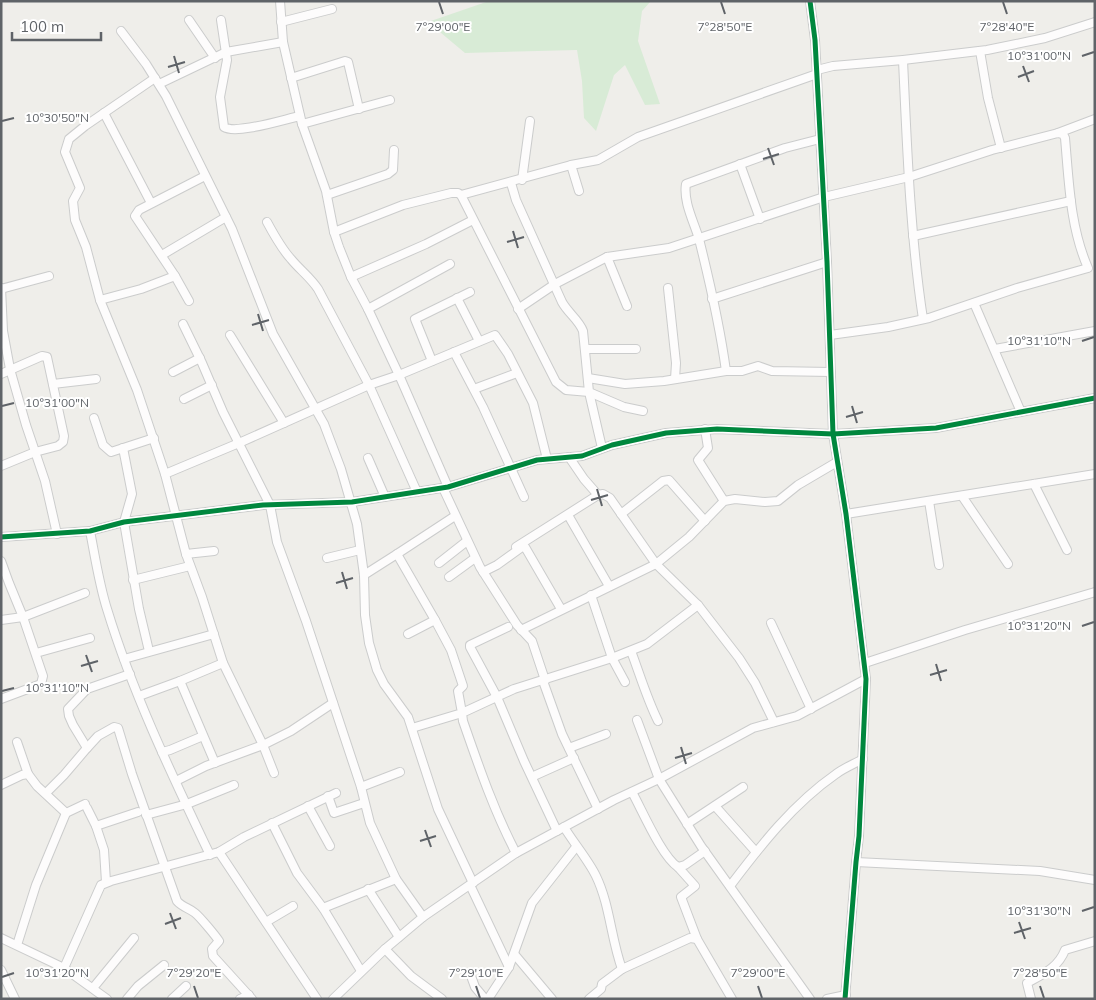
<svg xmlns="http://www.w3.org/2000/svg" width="1096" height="1000" viewBox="0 0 1096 1000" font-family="Mulish,sans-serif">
<rect width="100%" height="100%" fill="#efeeea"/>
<path fill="#d8ebd6" d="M489 1H651L642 11 638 41 660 104 645 105 625 65 614 75 596 131 584 118 582 81 577 50 465 53 428 22Z"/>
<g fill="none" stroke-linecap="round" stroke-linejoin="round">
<defs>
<g id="minor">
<path d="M280 1 283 42 302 124 326 191 334 232 339 247 351 277 368 309 399 375 448 487"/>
<path d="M810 1 815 40 827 262 833 434 846 514 866 679 859 836 856 862 845 999"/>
<path d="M189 20 215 58"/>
<path d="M221 20 227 60 220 97 224 127C236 135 285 119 300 116"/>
<path d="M281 22 332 9"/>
<path d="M121 31 146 64 166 96 232 229 273 334 324 424 341 469 357 524 364 575 365 615 369 643 377 670 384 684 408 717 438 809 473 883"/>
<path d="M980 51 988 98 1001 148"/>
<path d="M903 60C907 147 910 233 923 319"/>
<path d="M817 70 833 66 903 60 987 50 1045 38 1095 22"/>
<path d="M155 78 85 126 69 139 65 152 80 188 73 201 75 220 86 247 100 300 137 390 165 474"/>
<path d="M291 78 345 61 348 62 359 109"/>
<path d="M159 84 226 52 283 42"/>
<path d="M104 113 151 203"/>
<path d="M302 124 390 100"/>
<path d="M1058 133 1095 119"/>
<path d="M740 164 760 219"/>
<path d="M571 165 579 191"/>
<path d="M522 180 530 121"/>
<path d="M511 183 516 200 562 302C568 313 579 320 583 331L589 392 624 407 643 411"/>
<path d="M327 195 388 174 393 170 394 150"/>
<path d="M461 195 571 165 598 160 638 137 817 74"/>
<path d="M267 222C274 235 281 248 291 259 300 270 310 277 318 289L369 385 417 492"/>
<path d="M334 232 403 205 451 193H458L461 195 556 382 566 390 589 392 602 448"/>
<path d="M913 236 1071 201"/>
<path d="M162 255 226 217"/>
<path d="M607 257 627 306"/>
<path d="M351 277 426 244 473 220"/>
<path d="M1 288 3 331 10 369 26 425 45 481 57 534"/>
<path d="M668 288 676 363 675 379"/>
<path d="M1 289 49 276"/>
<path d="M457 298 479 341"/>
<path d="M712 299 827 262"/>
<path d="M100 300 141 289 175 276"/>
<path d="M189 301 175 276 135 216 139 210 205 176"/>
<path d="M974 303 1021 412"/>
<path d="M368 309 450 264"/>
<path d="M518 309 555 284 607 257 669 248 824 197 909 177 992 150 1058 133 1063 134 1065 138C1069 182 1070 227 1088 268L1017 288 929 318 888 327 830 335"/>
<path d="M183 324 202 363 223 412 270 505 277 542 306 621 361 787 370 823 396 879 423 917"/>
<path d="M230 335 284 423"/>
<path d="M585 349H636"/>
<path d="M995 349 1095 331"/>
<path d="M454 352 483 407 524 497"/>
<path d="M432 361 415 319 470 292"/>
<path d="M726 371C720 327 710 283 699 239 694 222 683 202 686 184L785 148 820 139"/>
<path d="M173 372 200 358"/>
<path d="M1 374 42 356 47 357 64 436 63 442 58 446 35 452 1 466"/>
<path d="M588 378 625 384 664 381 726 371H742L758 366 772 371 831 372"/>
<path d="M53 384 96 379"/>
<path d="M474 389 517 373"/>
<path d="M184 399 212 385"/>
<path d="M94 418 103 445 111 452 154 438"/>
<path d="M705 429 708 448 698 460 724 501"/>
<path d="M123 448 132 494 124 522 139 609 149 651"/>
<path d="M569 457 584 479 598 495 603 494 610 498 656 564 698 605 739 658 755 683 774 722"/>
<path d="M368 458 385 497"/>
<path d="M1034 484 1067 550"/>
<path d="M443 488 480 567 517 625 532 641 545 680"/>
<path d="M962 496 1008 564"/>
<path d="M929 501 939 565"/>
<path d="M621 514 663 481 669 480 705 521"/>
<path d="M846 514 1095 474"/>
<path d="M568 515 609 586"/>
<path d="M90 531C95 556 99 584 107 609 133 694 172 775 210 855"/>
<path d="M1 537 90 531 124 522 263 505 352 502 448 487 537 460 582 456 612 445 666 433 717 429 833 434 936 428 1095 398"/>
<path d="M516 547 598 495"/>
<path d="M186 554 214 551"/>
<path d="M327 558 360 550"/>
<path d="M1 561 9 583 23 617 1 620"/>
<path d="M439 563 467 541"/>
<path d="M483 572 497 565 522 547H525L561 609"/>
<path d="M364 575 397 554"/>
<path d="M449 577 475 558"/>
<path d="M133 580 190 566"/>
<path d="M591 595 612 658 625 682"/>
<path d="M771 623 811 709"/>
<path d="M508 627 470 645V647L497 697 524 761 557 831"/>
<path d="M521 630 656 564 689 537 724 501 735 499 765 502 778 501 798 485 837 462"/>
<path d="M408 634 435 620 397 554 455 516"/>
<path d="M631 651C640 675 647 699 658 721"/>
<path d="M36 653 90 638"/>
<path d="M124 659 214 634"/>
<path d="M865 663 965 630 1095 592"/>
<path d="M180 681 215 763"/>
<path d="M543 681 562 734 598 809"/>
<path d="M139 696 180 681 223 663"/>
<path d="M1 699 41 684 43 676 23 617 85 593"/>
<path d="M637 720 659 779 701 846 810 999"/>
<path d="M412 728 462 713 458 691 463 686 451 650 435 620"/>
<path d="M17 742 28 774"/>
<path d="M87 748 98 736 114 727 118 728 132 774 177 901C182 907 189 908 195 913 200 917 215 935 219 941L212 949 213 956 252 999"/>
<path d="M569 748 606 734"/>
<path d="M162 752 170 750 203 736"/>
<path d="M274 773 263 745 223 663 202 597 186 554 165 474 239 443 369 385 399 375 495 335 508 354 533 403 547 459"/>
<path d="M536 775 574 758"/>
<path d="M176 781 206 766 263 745 291 731 333 703"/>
<path d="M1 785 22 775 28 774 37 786 66 813"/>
<path d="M361 787 400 772"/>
<path d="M632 792C642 810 662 857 678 867L685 865 705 851"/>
<path d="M46 793 64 775 87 748 73 725 69 716 68 709 87 689 130 674"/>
<path d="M328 796 334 813 364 803"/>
<path d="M308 806 330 846"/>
<path d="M715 806 756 852"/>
<path d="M87 808 96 826 104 850 106 882"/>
<path d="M146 815 187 804 234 785"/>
<path d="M272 823 297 873 323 908 361 971"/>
<path d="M687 824 743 787"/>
<path d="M96 826 138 812"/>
<path d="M564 827C573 842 589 861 596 876 610 905 611 939 622 969L690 938 697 939 732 999"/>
<path d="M219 852 317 999"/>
<path d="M516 853C494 811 479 767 463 721L462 713 514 689 612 658 647 644 698 605"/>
<path d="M856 862 1040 871 1095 880"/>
<path d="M678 867 695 886 681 897 697 939"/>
<path d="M470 885 509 967"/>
<path d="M730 886C761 845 793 804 836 774 844 768 854 764 863 759"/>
<path d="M368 889 399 937"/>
<path d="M323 908 396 879"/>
<path d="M266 922 293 906"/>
<path d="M1 938 64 968 107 999"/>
<path d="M17 945 36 885 66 813 85 804"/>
<path d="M385 949 411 976 442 999"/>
<path d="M515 955 552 999"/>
<path d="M64 968 101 885 111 881 219 852 244 837 336 793"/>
<path d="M1 970 15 999"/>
<path d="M471 976 475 987 485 999"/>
<path d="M93 988 134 938"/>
<path d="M127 999 138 986 164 965"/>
<path d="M172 999 186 986"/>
<path d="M240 999 249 995"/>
<path d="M333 999 385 949 423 917 516 853 614 800 659 779 753 728 797 716 866 679"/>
<path d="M488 999 509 967 532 903 576 847"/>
<path d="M589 999 601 989 602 984 622 969"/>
<path d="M827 999 846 995"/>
<path d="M1031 999 1027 983C1043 974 1058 968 1065 950L1095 941"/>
</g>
</defs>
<use href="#minor" stroke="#cbcccc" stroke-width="10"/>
<use href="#minor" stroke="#fdfcfc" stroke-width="8"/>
<defs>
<g id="cycleway">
<path d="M810 1 815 40 827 262 833 434 846 514 866 679 859 836 856 862 845 999"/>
<path d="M1 537 90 531 124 522 263 505 352 502 448 487 537 460 582 456 612 445 666 433 717 429 833 434 936 428 1095 398"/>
</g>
</defs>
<use href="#cycleway" stroke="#fff" stroke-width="8"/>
<use href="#cycleway" stroke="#00873e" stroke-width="5"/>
</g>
<path fill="none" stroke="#5f6368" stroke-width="2" d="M439 2 443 14M721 2 725 14M1003 2 1007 14M174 56 179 73M1082 56 1094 52M1023 66 1029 82M168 67 185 62M1018 77 1034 71M2 121 14 118M768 148 774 165M763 159 779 154M513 231 518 248M507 242 524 237M258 314 263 331M252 325 269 320M1082 341 1094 337M2 406 14 403M852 406 857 423M846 417 863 412M597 489 602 506M591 500 608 495M342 572 347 589M336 583 353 578M1082 626 1094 622M86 655 92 672M936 664 941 681M81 666 98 661M930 675 947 670M2 691 14 688M681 747 686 764M675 758 692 753M425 830 431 847M420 841 436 836M1082 911 1094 907M170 913 176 929M1019 922 1025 939M165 924 181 918M1014 933 1031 928M2 977 14 973M194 986 198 998M476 986 480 998M758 986 762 998M1040 986 1044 998"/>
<g font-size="12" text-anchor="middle" fill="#5f6368" stroke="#fff" stroke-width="4" stroke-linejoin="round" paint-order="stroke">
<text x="443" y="31">7°29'00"E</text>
<text x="725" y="31">7°28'50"E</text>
<text x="1007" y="31">7°28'40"E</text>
<text x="1039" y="60">10°31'00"N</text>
<text x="57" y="122">10°30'50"N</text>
<text x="1039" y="345">10°31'10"N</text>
<text x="57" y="407">10°31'00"N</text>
<text x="1039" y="630">10°31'20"N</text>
<text x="57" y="692">10°31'10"N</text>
<text x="1039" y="915">10°31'30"N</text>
<text x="57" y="977">10°31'20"N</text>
<text x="194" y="977">7°29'20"E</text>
<text x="476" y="977">7°29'10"E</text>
<text x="758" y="977">7°29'00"E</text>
<text x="1040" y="977">7°28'50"E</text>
</g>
<rect width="1096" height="1000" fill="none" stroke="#5f6368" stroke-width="5"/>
<path d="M12 32v8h89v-8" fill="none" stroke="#5f6368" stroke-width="2.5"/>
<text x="20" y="32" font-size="15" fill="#5f6368" stroke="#ffffff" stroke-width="4" paint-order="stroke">100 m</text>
</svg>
